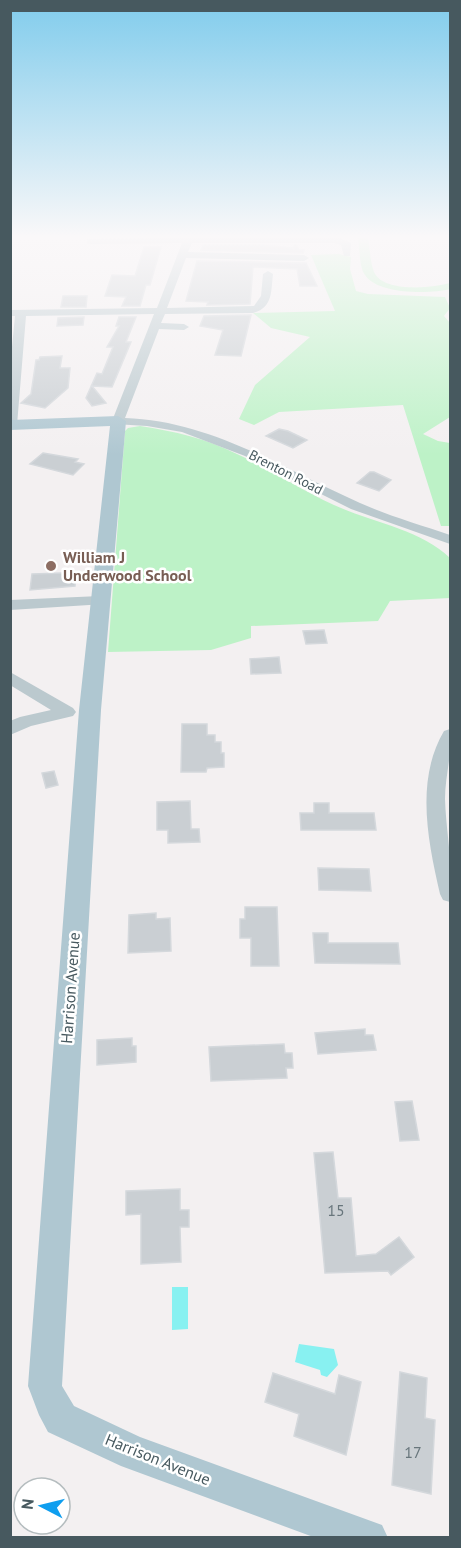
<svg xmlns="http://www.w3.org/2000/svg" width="461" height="1548" viewBox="0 0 461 1548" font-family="'PT Sans',sans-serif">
<rect width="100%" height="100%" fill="#f3f0f1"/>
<g fill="#bdf2c7">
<path d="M358 238H368C370 248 370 262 374 272 383 293 433 288 450 283V289C431 294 378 295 365 275 359 267 360 249 358 238Z"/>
<path d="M339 254 351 257 350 269 356 291 368 294 445 297 450 308 444 316 450 323V417L423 434 438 441 450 443V526H441L403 405 279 412 254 425 239 419 255 385 310 337 271 328 253 313 335 311 311 255Z"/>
<path d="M140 426C174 431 207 439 237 454 270 469 301 490 334 505 371 522 422 530 450 558V598L390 601 378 621 251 626V638L211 650 108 652 125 431 128 428Z"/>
</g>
<g fill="#88f1f1">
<path d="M172 1287H188V1329L172 1330Z"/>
<path d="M299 1344 334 1349 338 1365 327 1377 321 1375 320 1370 295 1362Z"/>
</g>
<g fill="#cacfd3" stroke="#d4d8dc" stroke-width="1.5">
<path d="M203 245H262L293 248 294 250V245H297L299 250H304L303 253 201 250Z"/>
<path d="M144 247H161L150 285H146L140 306H122L126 297 105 296 112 275 135 276Z"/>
<path d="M197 261 306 263 317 286H300L297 269 253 267 250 304 207 305 208 302 186 301Z"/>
<path d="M63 296H87L86 307H61Z"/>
<path d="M251 315 241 356 215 355 223 330 200 326 204 316Z"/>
<path d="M84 317 83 325 57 326 58 318Z"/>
<path d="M119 317H136L126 342H131L112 387 92 386 106 403 92 406 86 398 97 373 102 374 113 347H107L119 326H116Z"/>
<path d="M62 356 60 368H70L68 388 45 408 21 403 31 394 36 360H39L40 357Z"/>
<path d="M279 429 288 431 307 440 293 448 266 436Z"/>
<path d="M43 453 78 459 75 462 84 464 73 475 30 464Z"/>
<path d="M370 472H374L391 480 379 491 357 483Z"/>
<path d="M63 573H76L75 586 30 590 32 574Z"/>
<path d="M324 630 327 643 306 644 303 631Z"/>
<path d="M279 657 281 673 251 674 250 659Z"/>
<path d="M182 724H207V735H215V742H221V753H224V767L207 768 206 772H181Z"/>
<path d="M54 771 58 785 46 788 42 773Z"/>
<path d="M190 801 191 829H199L200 842 168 843V830H157V802Z"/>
<path d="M314 803H329V813H374L376 830H301L300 813H314Z"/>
<path d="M318 868 369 869 371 891 319 890Z"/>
<path d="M245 907H277L279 966H251V938H240V919H245Z"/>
<path d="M156 913V919L170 918 171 951 128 953 129 915Z"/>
<path d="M313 933H328V943H398L400 964 315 963Z"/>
<path d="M365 1029V1035H373L376 1050 318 1054 315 1033Z"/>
<path d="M132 1038V1046H136V1062L97 1065V1040Z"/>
<path d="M284 1044 285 1053H292L293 1068H286L287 1078 211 1081 209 1047Z"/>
<path d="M412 1101 419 1140 400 1141 395 1102Z"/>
<path d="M333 1152 338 1198H351L356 1256 376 1254 399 1237 414 1257 391 1275 388 1271 325 1273 314 1153Z"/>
<path d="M180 1189V1210H189V1227H180L181 1262 141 1264V1214L126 1215V1191Z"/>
<path d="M400 1372 427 1378 425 1418 435 1420 431 1494 392 1485Z"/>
<path d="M273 1373 335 1394 339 1375 361 1382 346 1455 294 1436 299 1414 265 1402Z"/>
</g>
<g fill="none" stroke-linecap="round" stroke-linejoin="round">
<g fill="#bbc9ce" fill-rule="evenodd">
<path d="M340 238 351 243 350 256H344L341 245 335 243H192L188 252 304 255 309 258 304 261 186 258 167 308 254 306 261 296 263 274 268 271 273 274C271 291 273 308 253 313L165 314 161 323 184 324 189 327 184 330 159 329 125 418C212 421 283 469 360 503 389 516 421 525 450 535V544L351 509 245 456 182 432 147 426 114 424 112 421 154 314 26 316 17 425 10 429V367L15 316H10V310L157 308 182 243 90 244 87 243V239Z"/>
<path d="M100 596 105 598 108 601 105 604 10 610V600Z"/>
<path d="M10 672 73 708 76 712 73 716 31 726 10 735V721L20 717 51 710 10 685Z"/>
<path d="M450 729C453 752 445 775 445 799 446 833 454 868 450 902L443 900 440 894C428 842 415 780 444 731Z"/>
</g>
<path fill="#afc7d1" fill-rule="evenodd" d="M118 416 126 421 101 710 62 1386 74 1406 140 1437 382 1525 388 1538H316L121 1466 48 1432 39 1415 28 1386 79 710 110 426 10 430V420Z"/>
</g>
<linearGradient id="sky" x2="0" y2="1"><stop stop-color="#81ccec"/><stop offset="0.52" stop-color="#faf8f9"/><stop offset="1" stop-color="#faf8f9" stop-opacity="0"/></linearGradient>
<rect width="461" height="455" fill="url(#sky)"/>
<circle fill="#8d6e63" stroke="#fff" stroke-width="2" cx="51" cy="566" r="6"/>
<g text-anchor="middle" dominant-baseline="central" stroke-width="5" stroke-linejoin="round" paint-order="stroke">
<g font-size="14" fill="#47595f" stroke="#fff">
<text transform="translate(286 472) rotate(27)">Brenton Road</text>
</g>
<g font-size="16" font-weight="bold" fill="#785e54" stroke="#fff" text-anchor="start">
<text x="63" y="557">William J<tspan x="63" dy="18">Underwood School</tspan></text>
</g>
<g font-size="16" fill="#47595f" stroke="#fff">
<text transform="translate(70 988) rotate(-86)">Harrison Avenue</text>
<text transform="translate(158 1459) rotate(22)">Harrison Avenue</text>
</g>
<g font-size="16" fill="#68767c">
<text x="336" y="1210">15</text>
<text x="413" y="1452">17</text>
</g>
</g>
<rect width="461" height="1548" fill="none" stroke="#47595f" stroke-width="24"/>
<g transform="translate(42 1506) rotate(277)"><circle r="28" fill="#ffffff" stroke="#b5bdbf" stroke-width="1.5"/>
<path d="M0-4.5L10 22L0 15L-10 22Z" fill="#0f9eef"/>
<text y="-9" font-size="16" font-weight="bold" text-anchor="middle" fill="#47595f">N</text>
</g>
</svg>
